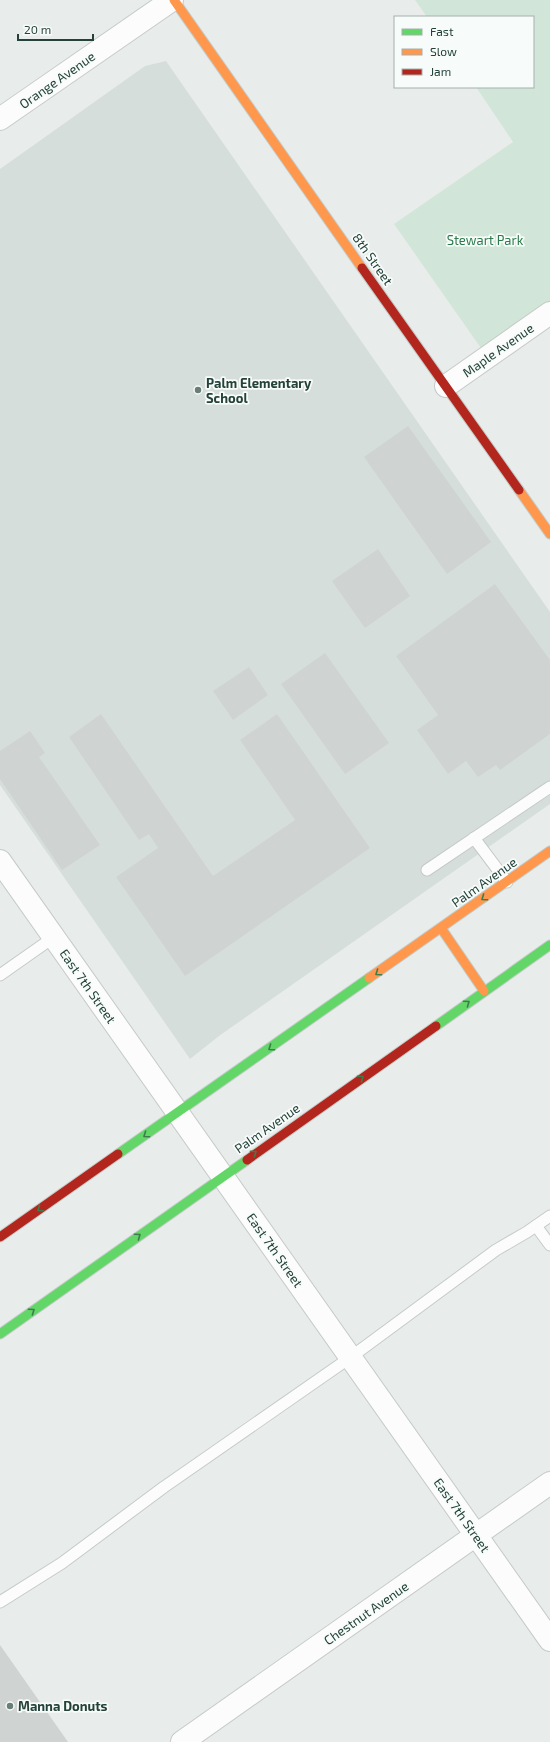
<svg xmlns="http://www.w3.org/2000/svg" width="550" height="1742" viewBox="0 0 550 1742" font-family="'Exo 2',sans-serif">
<rect width="100%" height="100%" fill="#e8edeb"/>
<path fill="#d6dedb" d="M166 61 550 612V804L219 1036 190 1059 0 785V169L145 66Z"/>
<path fill="#d1e6d8" d="M415 0H550V306L483 351 394 224 513 142 476 87H533V17H427Z"/>
<g fill="#cfd4d2">
<path d="M408 426 491 542 447 574 364 457Z"/>
<path d="M378 549 410 596 365 628 332 581Z"/>
<path d="M495 584 550 660V734L500 770 496 765 478 777 466 761 448 774 417 730 438 715 396 656Z"/>
<path d="M325 653 389 743 345 774 281 684Z"/>
<path d="M249 667 268 695 233 720 213 691Z"/>
<path d="M101 714 213 876 295 820 240 740 277 714 370 848 185 976 116 877 158 848 149 834 139 840 69 737Z"/>
<path d="M30 731 45 753 39 757 100 845 62 870 0 779V751Z"/>
<path d="M0 1645 68 1742H0Z"/>
</g>
<g fill="none" stroke-linecap="round" stroke-linejoin="round">
<defs>
<g id="lane">
<path d="M474 838 507 882"/>
<path d="M427 870 550 787"/>
<path d="M0 975 54 937"/>
<path d="M536 1226 550 1245"/>
<path d="M0 1602 62 1563 164 1487 351 1357 496 1250 527 1232 550 1216"/>
</g>
<g id="street">
<path d="M0 119 172 0"/>
<path d="M446 386 550 313"/>
<path d="M0 861 550 1640"/>
<path d="M182 1742 550 1483"/>
</g>
<g id="fast">
<path d="M436 1026 550 945"/>
<path d="M118 1154 369 978"/>
<path d="M0 1334 247 1160"/>
</g>
<g id="slow">
<path d="M174 0 362 268"/>
<path d="M519 490 550 534"/>
<path d="M441 928 484 991"/>
<path d="M369 978 550 851"/>
</g>
<g id="jam">
<path d="M362 268 519 490"/>
<path d="M247 1160 436 1026"/>
<path d="M0 1237 118 1154"/>
</g>
</defs>
<use href="#lane" stroke="#c5cac8" stroke-width="13"/>
<use href="#street" stroke="#c5cac8" stroke-width="24"/>
<use href="#fast" stroke="#c3cbc8" stroke-width="11"/>
<use href="#slow" stroke="#c3cbc8" stroke-width="11"/>
<use href="#jam" stroke="#c3cbc8" stroke-width="11"/>
<use href="#lane" stroke="#fcfcfc" stroke-width="11"/>
<use href="#street" stroke="#fcfcfc" stroke-width="22"/>
<use href="#fast" stroke="#63d668" stroke-width="9"/>
<use href="#slow" stroke="#ff974d" stroke-width="9"/>
<use href="#jam" stroke="#b3261e" stroke-width="9"/>
</g>
<defs><path id="oneway-chevron" d="M-2-3.5L2.5 0L-2 3.5" fill="none" stroke-width="1.6" stroke-linecap="round" stroke-linejoin="round"/></defs>
<g stroke="#3d7d4c">
<use href="#oneway-chevron" transform="translate(484 898) rotate(145)"/>
<use href="#oneway-chevron" transform="translate(378 973) rotate(145)"/>
<use href="#oneway-chevron" transform="translate(467 1003) rotate(-35)"/>
<use href="#oneway-chevron" transform="translate(271 1048) rotate(145)"/>
<use href="#oneway-chevron" transform="translate(361 1078) rotate(-35)"/>
<use href="#oneway-chevron" transform="translate(146 1135) rotate(145)"/>
<use href="#oneway-chevron" transform="translate(254 1153) rotate(-35)"/>
<use href="#oneway-chevron" transform="translate(40 1209) rotate(145)"/>
<use href="#oneway-chevron" transform="translate(138 1236) rotate(-35)"/>
<use href="#oneway-chevron" transform="translate(32 1311) rotate(-35)"/>
</g>
<g fill="#697e78" stroke="#f7fbf9" stroke-width="1.5">
<circle cx="198" cy="390" r="4"/>
<circle cx="10" cy="1706" r="4"/>
</g>
<g text-anchor="middle" dominant-baseline="central" stroke-width="3.5" stroke-linejoin="round" paint-order="stroke">
<g font-size="13" fill="#24423a" stroke="#f7fbf9">
<text transform="translate(57 80) rotate(-35)">Orange Avenue</text>
<text transform="translate(373 259) rotate(55)">8th Street</text>
<text transform="translate(498 350) rotate(-35)">Maple Avenue</text>
<text transform="translate(484 882) rotate(-35)">Palm Avenue</text>
<text transform="translate(88 986) rotate(55)">East 7th Street</text>
<text transform="translate(267 1128) rotate(-35)">Palm Avenue</text>
<text transform="translate(275 1250) rotate(55)">East 7th Street</text>
<text transform="translate(462 1515) rotate(55)">East 7th Street</text>
<text transform="translate(366 1613) rotate(-35)">Chestnut Avenue</text>
</g>
<g font-size="13" fill="#2d7a4b" stroke="#f7fbf9">
<text x="485" y="240">Stewart Park</text>
</g>
<g font-size="13" font-weight="bold" fill="#24423a" stroke="#f7fbf9" text-anchor="start">
<text x="206" y="383">Palm Elementary<tspan x="206" dy="15">School</tspan></text>
<text x="18" y="1706">Manna Donuts</text>
</g>
</g>
<rect x="394" y="16" width="140" height="72" fill="#f7fbf9" stroke="#a3b1ad"/>
<rect x="402" y="29" width="20" height="6" fill="#63d668" stroke="#a3b1ad"/>
<text x="430" y="36" font-size="12" fill="#24423a">Fast</text>
<rect x="402" y="49" width="20" height="6" fill="#ff974d" stroke="#a3b1ad"/>
<text x="430" y="56" font-size="12" fill="#24423a">Slow</text>
<rect x="402" y="69" width="20" height="6" fill="#b3261e" stroke="#a3b1ad"/>
<text x="430" y="76" font-size="12" fill="#24423a">Jam</text>
<path d="M18 34v6h75v-6" fill="none" stroke="#24423a" stroke-width="2"/>
<text x="24" y="34" font-size="12" fill="#24423a" stroke="#f7fbf9" stroke-width="3" paint-order="stroke">20 m</text>
</svg>
